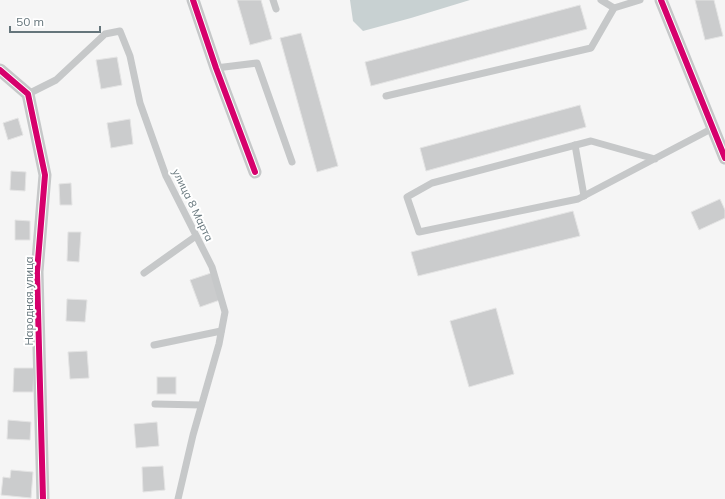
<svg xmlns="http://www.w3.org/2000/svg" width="725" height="499" viewBox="0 0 725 499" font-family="Mulish,sans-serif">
<rect width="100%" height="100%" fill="#f5f5f5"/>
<path fill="#c8d1d2" d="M350 0H470L411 18 363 31 353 21Z"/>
<g fill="#cbcccd" stroke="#e4e4e4">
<path d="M237 0H261L272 39 250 45Z"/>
<path d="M695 0H714L723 36 705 40Z"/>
<path d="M580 5 587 29 371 86 365 62Z"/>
<path d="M301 33 338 166 317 172 280 38Z"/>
<path d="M117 57 122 85 101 89 96 60Z"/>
<path d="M580 105 586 127 426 171 420 148Z"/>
<path d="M18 118 23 135 8 140 3 123Z"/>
<path d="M130 119 133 144 111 148 107 123Z"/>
<path d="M11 171 26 172 25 191 10 190Z"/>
<path d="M71 183 72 205H60L59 184Z"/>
<path d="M720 199 725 210V218L699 230 691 212Z"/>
<path d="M573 211 580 236 418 276 411 252Z"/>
<path d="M15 220 30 221V240H15Z"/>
<path d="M68 232H81L79 262 67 261Z"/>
<path d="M211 273 220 300 200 307 190 280Z"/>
<path d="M67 299 87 300 85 322 66 321Z"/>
<path d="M496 308 514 374 469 387 450 321Z"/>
<path d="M87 351 89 378 70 379 68 352Z"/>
<path d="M14 368H34L33 392H13Z"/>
<rect x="157" y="377" width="19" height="17"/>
<path d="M8 420 31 422 30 440 7 439Z"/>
<path d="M157 422 159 446 136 448 134 424Z"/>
<path d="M163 466 165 490 143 492 142 467Z"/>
<path d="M11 470 33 472 31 498 1 495 3 477 10 478Z"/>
</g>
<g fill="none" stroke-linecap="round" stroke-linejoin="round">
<g stroke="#c6c8c9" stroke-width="7">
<path d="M273 0 276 9"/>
<path d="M601 0 614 8"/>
<path d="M216 68 257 63 292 162"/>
<path d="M28 94 56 80 105 34 120 31 130 56 140 103 166 176 212 267 225 312 219 344 193 435 178 499"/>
<path d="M386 96 591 48 614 8 640 0"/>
<path d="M575 145 584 196"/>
<path d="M655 159 591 141 432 183 407 197 419 232 578 199 713 128"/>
<path d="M144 273 196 236"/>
<path d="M154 345 221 331"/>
<path d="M155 404 201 405"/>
</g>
<g stroke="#c6c8c9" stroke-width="13">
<path d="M193 0 216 68 255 172"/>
<path d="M661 0 725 158"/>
<path d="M0 70 28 94 45 175 37 272 43 499"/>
</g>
<defs>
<g id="cycleway">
<path d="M193 0 216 68 255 172"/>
<path d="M661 0 725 158"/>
<path d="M0 70 28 94 45 175 37 272 43 499"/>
</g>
</defs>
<use href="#cycleway" stroke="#fff" stroke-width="8"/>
<use href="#cycleway" stroke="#d6006c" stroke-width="6"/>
</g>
<g text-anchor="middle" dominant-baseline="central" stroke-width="4" stroke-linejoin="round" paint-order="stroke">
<g font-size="11" fill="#65757b" stroke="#fff">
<text transform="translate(193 205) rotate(64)">улица 8 Марта</text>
<text transform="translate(29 301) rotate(-90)">Народная улица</text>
</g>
</g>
<path d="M10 26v6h90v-6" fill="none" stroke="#65757b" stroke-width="2"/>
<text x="16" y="26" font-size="12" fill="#65757b" stroke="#ffffff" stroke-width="3" paint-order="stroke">50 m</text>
</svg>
